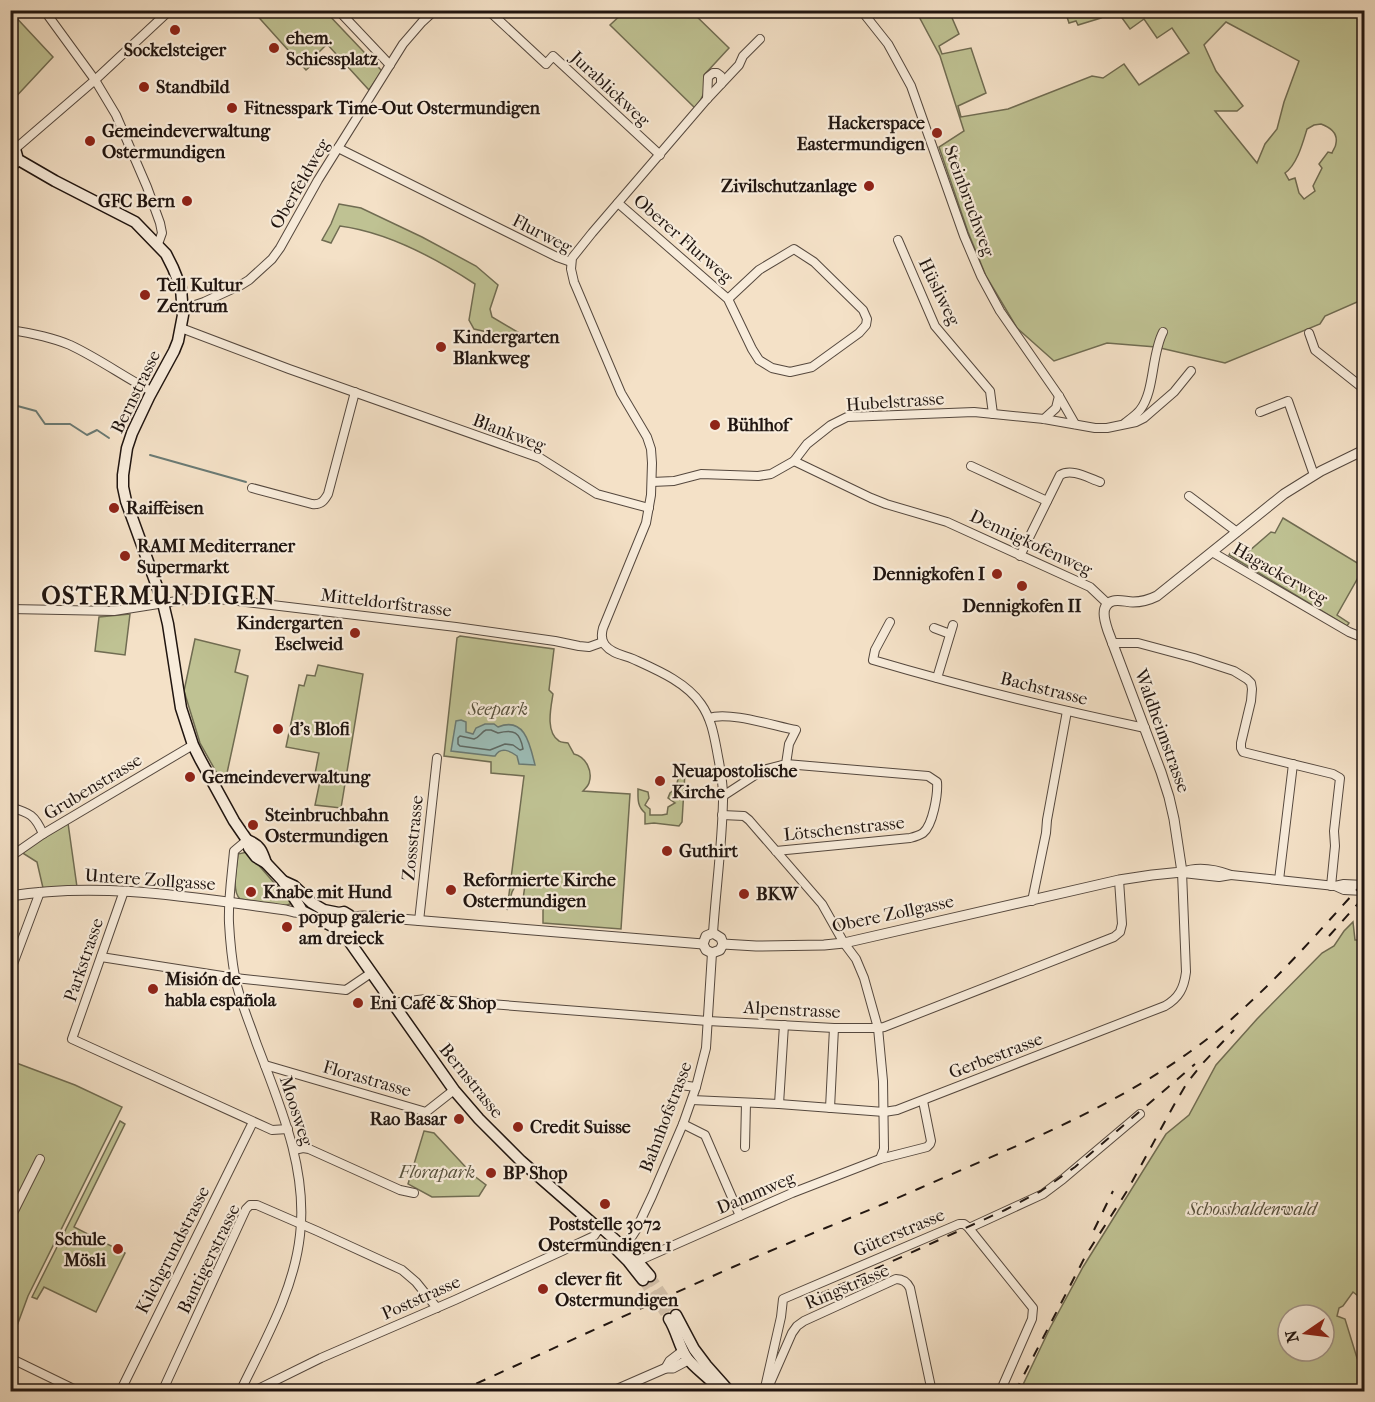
<svg xmlns="http://www.w3.org/2000/svg" width="1375" height="1402" viewBox="0 0 1375 1402" font-family="'IM FELL French Canon',serif">
<rect width="100%" height="100%" fill="#f4e1c7"/>
<filter id="stains"><feTurbulence type="fractalNoise" baseFrequency=".00333" numOctaves="4"/><feColorMatrix values="0 0 0 0 .2 0 0 0 0 .09 0 0 0 0 .02 0 0 0 .5 -.17"/></filter>
<radialGradient id="worn" r=".72"><stop offset=".6" stop-color="#630" stop-opacity="0"/><stop offset="1" stop-color="#630" stop-opacity=".3"/></radialGradient>
<g fill="#bfc293" stroke="#706c52" stroke-width="1.5" fill-rule="evenodd">
<path d="M1160 10 1364 11V299L1325 316 1320 324 1225 363 1156 347 1107 343 1054 361 1017 328 986 276 968 232 939 147 964 131 940 56 916 11H949L959 34 939 46 942 54 971 48 986 93 958 106 961 117 1008 109 1092 76 1103 78 1124 64 1139 85 1189 53 1172 28 1157 38 1144 19 1130 29 1117 11H1141L1160 16ZM1226 22 1299 61 1284 102 1277 129 1265 144 1257 163 1215 111H1237L1243 106 1216 71 1204 45ZM1321 124C1329 127 1338 133 1336 143 1336 147 1333 150 1332 153L1328 152 1319 164 1322 168 1313 186 1315 191 1304 199 1299 193 1295 178 1289 180 1285 173C1297 165 1303 142 1307 129L1314 125Z"/>
<path d="M253 11H325L382 71 369 90 327 44 313 58V64L306 70Z"/>
<path d="M625 11H691L729 48 704 75V93L696 109 610 25Z"/>
<path d="M1065 11V10L1111 11 1101 18 1078 25 1076 21 1069 23Z"/>
<path d="M11 12 53 57 11 102H10Z"/>
<path d="M339 204 361 208 422 237 476 266 498 285 490 309 492 317 536 343 474 329 469 320 475 284C437 259 386 232 340 226L331 243 322 240 331 224Z"/>
<path d="M1283 518 1364 567 1337 615 1349 623 1347 626 1229 555 1231 552 1241 558 1271 532 1275 533Z"/>
<path d="M130 614 125 655 95 651 99 617Z"/>
<path d="M460 636 554 649 549 690 553 694C551 707 545 732 559 741 561 743 565 742 568 743L574 754C586 757 593 771 589 783 588 786 585 789 583 791L630 794 621 929 543 923V909L522 906 525 885 517 883 512 892 507 910 524 776 491 773V762L444 756 457 638Z"/>
<path d="M195 639 240 650 235 672 248 676 227 773 219 777 200 743 184 691Z"/>
<path d="M318 665 363 674 341 808 315 805 320 781 314 779 319 753 286 747 299 685 304 686 307 675 315 676Z"/>
<path d="M685 772 682 822 679 826 654 823 645 824V813C637 806 638 799 638 789L648 792 649 798 645 805 650 809V815H662L667 814 668 807 675 803 668 798 670 793 676 788 678 779 676 774Z"/>
<path d="M68 823 77 887 43 888 37 862 21 852Z"/>
<path d="M247 852 276 885 291 897 293 903 284 906 240 899C231 890 237 867 238 854Z"/>
<path d="M1353 922 1355 940H1364V1299H1362L1353 1292 1343 1306 1339 1308 1337 1316 1345 1319 1357 1358 1364 1371V1391H1020L1050 1328 1083 1267 1166 1134 1189 1115 1216 1065 1257 1019 1322 953 1334 946 1344 931ZM1288 1315H1324V1351H1288Z"/>
<path d="M11 1061 75 1085 122 1107 28 1296 11 1342Z"/>
<path d="M120 1121 125 1124 74 1227 125 1253 96 1312 44 1287 37 1299 32 1297Z"/>
<path d="M424 1131 434 1133 473 1175 486 1185 479 1196 432 1197 408 1184Z"/>
</g>
<path fill="#9cbdb7" stroke="#6a7a74" stroke-width="1.5" d="M461 720 466 722V732L473 734 476 728 485 724H494L498 727C525 716 530 745 535 765L519 764 517 756C510 751 501 746 495 756H493L451 751 456 721Z"/>
<g fill="none" stroke-linecap="round" stroke-linejoin="round">
<path stroke="#5e6964" stroke-width="1.5" d="M486 730H491L498 733C514 729 520 732 523 749L520 750 513 745 505 744 490 750 460 746 458 744V738L460 736 474 739C480 737 481 732 486 730Z"/>
<g stroke="#6a7a74" stroke-width="2">
<path d="M10 404 36 411 45 424H70L87 435 97 430 109 438"/>
<path d="M150 455 246 482"/>
</g>
<g stroke="#d4c2ac" stroke-width="10" stroke-dasharray="10 5" stroke-linecap="butt">
<path d="M650 1276 676 1315"/>
<path d="M643 1280 669 1319"/>
</g>
<defs>
<g id="minor">
<path d="M44 10 95 80 116 115 147 187 160 223 162 233 158 244"/>
<path d="M338 10 390 65"/>
<path d="M488 10 546 64 553 56 660 155"/>
<path d="M861 10 888 44 911 86 964 236 981 276 1000 311 1059 396 1075 424"/>
<path d="M707 99 708 77 713 73H717L721 76V84"/>
<path d="M338 148 557 257 571 262"/>
<path d="M15 149 95 80 170 10"/>
<path d="M618 203 728 299 759 270 794 249 814 262 863 310 867 319 866 325 859 333 812 367 790 372 772 368 759 360 752 349 728 299"/>
<path d="M898 240 935 326 990 391 993 414"/>
<path d="M183 309 204 302 241 285 249 280 272 259 280 248 318 180 403 44 422 22 435 10"/>
<path d="M181 328 289 369 540 458 597 494 649 508"/>
<path d="M10 330C31 333 51 337 70 345 98 358 124 377 151 391"/>
<path d="M1309 333 1315 350 1364 389"/>
<path d="M1260 412 1288 401 1314 475"/>
<path d="M1044 419 1056 408 1059 396"/>
<path d="M1125 423C1130 419 1136 415 1140 410 1155 391 1151 355 1163 332"/>
<path d="M794 461 871 498 886 504 947 522 1090 587 1108 604"/>
<path d="M971 466 1047 501"/>
<path d="M652 482 674 481 701 474 758 476 771 474 794 461 807 444 831 425 847 417 974 412 1044 419 1095 428H1107L1136 422 1144 418 1174 392 1191 371"/>
<path d="M252 488 312 504C321 505 324 501 328 494L355 392"/>
<path d="M1189 496 1237 532"/>
<path d="M1212 552 1349 632 1364 638"/>
<path d="M1020 556 1060 475C1072 468 1088 478 1100 482"/>
<path d="M10 609 114 611 196 598 230 600 456 627 555 641 579 646 589 647 603 642"/>
<path d="M890 622 875 650 873 660C961 686 1054 709 1145 728"/>
<path d="M934 628 950 634"/>
<path d="M1112 643H1138L1194 658 1234 671 1247 679 1251 683 1252 689 1251 701 1241 743V748L1243 752 1333 774 1340 778 1334 831 1335 846 1331 886"/>
<path d="M937 678 953 625"/>
<path d="M709 718C729 711 774 726 796 730L789 744 786 764 763 770 723 796"/>
<path d="M10 807C30 813 35 815 43 834"/>
<path d="M722 815 744 816 749 820 822 904 844 943 856 959 864 978 878 1028 883 1081 884 1149 880 1159"/>
<path d="M776 851 910 838C914 837 920 835 923 833 933 825 938 794 937 782L928 776 786 764"/>
<path d="M10 857 43 834 193 745"/>
<path d="M1182 872C1198 866 1215 869 1231 875L1335 886 1344 884 1364 885"/>
<path d="M1183 873 1219 877 1231 875"/>
<path d="M1279 880 1293 764"/>
<path d="M1335 886 1344 890 1364 891"/>
<path d="M124 891 72 1039 272 1130 288 1129"/>
<path d="M1032 901 1046 833 1047 820 1067 711"/>
<path d="M419 921 437 758"/>
<path d="M713 933C716 889 722 845 723 801 724 785 720 768 717 751 714 735 711 718 701 704 686 682 657 670 633 659 624 655 612 654 605 645 601 640 601 635 603 628L646 523 651 495 652 463 651 449 647 437 621 393 574 282 571 269 572 258 592 233 707 99 739 65 743 56 760 39"/>
<path d="M101 957 235 978 346 990 371 973"/>
<path d="M10 972 40 892"/>
<path d="M392 1003 426 999 708 1021 834 1028H878L884 1027 1114 937 1120 932 1122 924 1119 880"/>
<path d="M265 1065 426 1112 454 1090"/>
<path d="M680 1085 696 1087"/>
<path d="M692 1100 779 1104 884 1112 897 1110 1165 1006C1179 998 1184 988 1186 972L1182 872"/>
<path d="M779 1104 784 1025"/>
<path d="M830 1108 834 1028"/>
<path d="M683 1124 705 1135 740 1216"/>
<path d="M745 1147 746 1103"/>
<path d="M294 1150 303 1148 309 1149 400 1190 414 1193"/>
<path d="M10 1219 40 1159"/>
<path d="M969 1228 1043 1194 1063 1179 1140 1114"/>
<path d="M625 1247 636 1230 652 1196 683 1124 696 1087 706 1048 712 953"/>
<path d="M638 1261 792 1193 880 1159 927 1147 930 1144 931 1141 923 1101"/>
<path d="M10 1358 80 1392"/>
<path d="M767 1390 792 1333 797 1326 804 1321 896 1279C903 1279 907 1282 910 1288L932 1392"/>
<path d="M120 1392 253 1122"/>
<path d="M162 1392 246 1209 250 1205H257L317 1231 402 1270 416 1282 437 1308"/>
<path d="M240 1392C264 1342 294 1291 300 1235 308 1168 279 1103 256 1042 249 1021 239 999 235 977 232 960 230 941 229 923 228 899 232 874 234 851L247 840"/>
<path d="M252 1392 321 1358 455 1300 562 1251 594 1236 599 1229"/>
<path d="M764 1392 781 1317 783 1299 959 1224H964L968 1227 1033 1308 1032 1319 1000 1392"/>
</g>
<g id="tertiary">
<path d="M10 896C103 881 195 898 286 910L294 912 305 913"/>
<path d="M351 917 364 916 703 944"/>
<path d="M703 944 706 936 713 933 721 938 723 944"/>
<path d="M703 944 706 950 712 953 720 950 723 944"/>
<path d="M723 944 756 946 824 945 844 943 1119 880 1152 875 1182 872 1174 819 1169 797 1161 772 1108 631C1105 622 1099 605 1113 601 1119 599 1127 602 1133 602 1141 602 1149 600 1157 596L1284 494 1321 471 1364 450"/>
<path d="M666 1368 670 1361 683 1351"/>
<path d="M611 1392 666 1368H673L688 1360"/>
</g>
<g id="secondary">
<path d="M10 146 15 149 17 156 15 163 10 166"/>
<path d="M17 159 55 181 135 222 166 254 173 268 181 288 183 315 178 341 174 351 149 397 132 433 127 448 123 475V487L126 501 163 603 168 624 181 708 193 745 200 759 234 821 247 840 249 848 256 857 266 863 283 881 294 886 312 903 324 910 339 913 344 912 349 915 352 919 351 925 348 930 342 931"/>
<path d="M247 840C260 845 262 851 266 863"/>
<path d="M283 881C288 891 297 900 302 911L342 931 454 1090 479 1119 521 1161 599 1229H603L632 1255 650 1276"/>
<path d="M616 1249 628 1261 643 1280"/>
<path d="M676 1315 694 1349 706 1365 730 1392"/>
<path d="M669 1319C677 1331 679 1347 687 1358 694 1367 704 1374 712 1382"/>
</g>
</defs>
<use href="#minor" stroke="#55483e" stroke-width="10"/>
<use href="#tertiary" stroke="#55483e" stroke-width="11"/>
<use href="#secondary" stroke="#201510" stroke-width="13"/>
<use href="#minor" stroke="#f8ecdb" stroke-width="8"/>
<use href="#tertiary" stroke="#f8ecdb" stroke-width="9"/>
<use href="#secondary" stroke="#f8ecdb" stroke-width="10"/>
<g stroke="#201510" stroke-width="2" stroke-dasharray="10 10" stroke-linecap="butt">
<path d="M1329 936 1364 897"/>
<path d="M1094 1230 1113 1191"/>
<path d="M820 1294 1005 1210 1041 1191 1075 1167 1195 1064"/>
<path d="M458 1392C550 1350 641 1308 733 1267 794 1240 857 1216 918 1189 1010 1148 1108 1111 1191 1051 1257 1004 1310 941 1364 882"/>
<path d="M1015 1392 1086 1255 1127 1191 1174 1105 1187 1083 1202 1064 1234 1030"/>
</g>
</g>
<g fill="#8f2418" stroke="#f8ecdb" stroke-width="2">
<circle cx="175" cy="30" r="6"/>
<circle cx="274" cy="48" r="6"/>
<circle cx="144" cy="87" r="6"/>
<circle cx="232" cy="108" r="6"/>
<circle cx="937" cy="133" r="6"/>
<circle cx="90" cy="141" r="6"/>
<circle cx="869" cy="186" r="6"/>
<circle cx="187" cy="201" r="6"/>
<circle cx="145" cy="295" r="6"/>
<circle cx="441" cy="347" r="6"/>
<circle cx="715" cy="425" r="6"/>
<circle cx="114" cy="508" r="6"/>
<circle cx="125" cy="556" r="6"/>
<circle cx="997" cy="574" r="6"/>
<circle cx="1022" cy="586" r="6"/>
<circle cx="355" cy="633" r="6"/>
<circle cx="278" cy="729" r="6"/>
<circle cx="190" cy="777" r="6"/>
<circle cx="660" cy="781" r="6"/>
<circle cx="253" cy="825" r="6"/>
<circle cx="667" cy="851" r="6"/>
<circle cx="451" cy="890" r="6"/>
<circle cx="251" cy="892" r="6"/>
<circle cx="744" cy="894" r="6"/>
<circle cx="287" cy="927" r="6"/>
<circle cx="153" cy="989" r="6"/>
<circle cx="358" cy="1003" r="6"/>
<circle cx="459" cy="1119" r="6"/>
<circle cx="518" cy="1127" r="6"/>
<circle cx="491" cy="1173" r="6"/>
<circle cx="605" cy="1204" r="6"/>
<circle cx="118" cy="1249" r="6"/>
<circle cx="543" cy="1289" r="6"/>
</g>
<g text-anchor="middle" dominant-baseline="central" stroke-width="4.5" stroke-linejoin="round" paint-order="stroke">
<g font-size="18" font-weight="bold" fill="#201510" stroke="#f8ecdb" text-anchor="start">
<text x="286" y="38">ehem.<tspan x="286" dy="21">Schiessplatz</tspan></text>
<text x="175" y="50" text-anchor="middle">Sockelsteiger</text>
<text x="156" y="87">Standbild</text>
<text x="244" y="108">Fitnesspark Time-Out Ostermundigen</text>
<text x="925" y="123" text-anchor="end">Hackerspace<tspan x="925" dy="21">Eastermundigen</tspan></text>
<text x="102" y="131">Gemeindeverwaltung<tspan x="102" dy="21">Ostermundigen</tspan></text>
<text x="857" y="186" text-anchor="end">Zivilschutzanlage</text>
<text x="175" y="201" text-anchor="end">GFC Bern</text>
<text x="157" y="285">Tell Kultur<tspan x="157" dy="21">Zentrum</tspan></text>
<text x="453" y="337">Kindergarten<tspan x="453" dy="21">Blankweg</tspan></text>
<text x="727" y="425">Bühlhof</text>
<text x="126" y="508">Raiffeisen</text>
<text x="137" y="546">RAMI Mediterraner<tspan x="137" dy="21">Supermarkt</tspan></text>
<text x="985" y="574" text-anchor="end">Dennigkofen I</text>
<text x="1022" y="606" text-anchor="middle">Dennigkofen II</text>
<text x="343" y="623" text-anchor="end">Kindergarten<tspan x="343" dy="21">Eselweid</tspan></text>
<text x="290" y="729">d's Blofi</text>
<text x="672" y="771">Neuapostolische<tspan x="672" dy="21">Kirche</tspan></text>
<text x="202" y="777">Gemeindeverwaltung</text>
<text x="265" y="815">Steinbruchbahn<tspan x="265" dy="21">Ostermundigen</tspan></text>
<text x="679" y="851">Guthirt</text>
<text x="463" y="880">Reformierte Kirche<tspan x="463" dy="21">Ostermundigen</tspan></text>
<text x="263" y="892">Knabe mit Hund</text>
<text x="756" y="894">BKW</text>
<text x="299" y="917">popup galerie<tspan x="299" dy="21">am dreieck</tspan></text>
<text x="165" y="979">Misión de<tspan x="165" dy="21">habla española</tspan></text>
<text x="370" y="1003">Eni Café &amp; Shop</text>
<text x="447" y="1119" text-anchor="end">Rao Basar</text>
<text x="530" y="1127">Credit Suisse</text>
<text x="503" y="1173">BP Shop</text>
<text x="605" y="1224" text-anchor="middle">Poststelle 3072<tspan x="605" dy="21">Ostermundigen 1</tspan></text>
<text x="106" y="1239" text-anchor="end">Schule<tspan x="106" dy="21">Mösli</tspan></text>
<text x="555" y="1279">clever fit<tspan x="555" dy="21">Ostermundigen</tspan></text>
</g>
<g font-size="18" fill="#201510" stroke="#f8ecdb">
<text transform="translate(610 89) rotate(43)">Jurablickweg</text>
<text transform="translate(300 184) rotate(-60)">Oberfeldweg</text>
<text transform="translate(969 201) rotate(70)">Steinbruchweg</text>
<text transform="translate(542 234) rotate(27)">Flurweg</text>
<text transform="translate(683 239) rotate(41)">Oberer Flurweg</text>
<text transform="translate(939 292) rotate(64)">Hüsliweg</text>
<text transform="translate(136 392) rotate(-64)">Bernstrasse</text>
<text transform="translate(895 402) rotate(-4)">Hubelstrasse</text>
<text transform="translate(509 433) rotate(21)">Blankweg</text>
<text transform="translate(1031 543) rotate(25)">Dennigkofenweg</text>
<text transform="translate(1280 574) rotate(30)">Hagackerweg</text>
<text transform="translate(386 603) rotate(7)">Mitteldorfstrasse</text>
<text transform="translate(1044 689) rotate(14)">Bachstrasse</text>
<text transform="translate(1162 731) rotate(70)">Waldheimstrasse</text>
<text transform="translate(93 787) rotate(-31)">Grubenstrasse</text>
<text transform="translate(844 829) rotate(-6)">Lötschenstrasse</text>
<text transform="translate(413 838) rotate(-84)">Zossstrasse</text>
<text transform="translate(150 880) rotate(4)">Untere Zollgasse</text>
<text transform="translate(893 914) rotate(-12)">Obere Zollgasse</text>
<text transform="translate(84 960) rotate(-71)">Parkstrasse</text>
<text transform="translate(792 1010) rotate(3)">Alpenstrasse</text>
<text transform="translate(996 1056) rotate(-21)">Gerbestrasse</text>
<text transform="translate(367 1079) rotate(16)">Florastrasse</text>
<text transform="translate(471 1081) rotate(51)">Bernstrasse</text>
<text transform="translate(296 1111) rotate(72)">Moosweg</text>
<text transform="translate(666 1117) rotate(-69)">Bahnhofstrasse</text>
<text transform="translate(756 1193) rotate(-23)">Dammweg</text>
<text transform="translate(899 1233) rotate(-23)">Güterstrasse</text>
<text transform="translate(173 1250) rotate(-63)">Kilchgrundstrasse</text>
<text transform="translate(209 1259) rotate(-64)">Bantigerstrasse</text>
<text transform="translate(847 1287) rotate(-23)">Ringstrasse</text>
<text transform="translate(421 1298) rotate(-24)">Poststrasse</text>
</g>
<g font-size="18" font-style="italic" fill="#58523e" stroke="#f8ecdb">
<text x="498" y="709">Seepark</text>
<text x="437" y="1172">Florapark</text>
<text x="1252" y="1209">Schosshaldenwald</text>
</g>
<g font-size="24" font-weight="bold" letter-spacing="1.5" fill="#201510" stroke="#f8ecdb">
<text x="159" y="596">OSTERMUNDIGEN</text>
</g>
</g>
<rect width="1375" height="1402" fill="none" stroke="#f4e1c7" stroke-width="36"/>
<rect x="12" y="12" width="1351" height="1378" fill="none" stroke="#201510" stroke-width="3"/>
<rect x="18" y="18" width="1339" height="1366" fill="none" stroke="#201510" stroke-width="1.5"/>
<g transform="translate(1306 1333) rotate(256)"><circle r="28" fill="#f8ecdb" stroke="#a2968a" stroke-width="1.5"/>
<path d="M0-4.5L10 22L0 15L-10 22Z" fill="#8f2418"/>
<text y="-9" font-size="16" font-weight="bold" text-anchor="middle" fill="#201510">N</text>
</g>
<rect width="100%" height="100%" filter="url(#stains)"/>
<rect width="100%" height="100%" fill="url(#worn)"/>
</svg>
